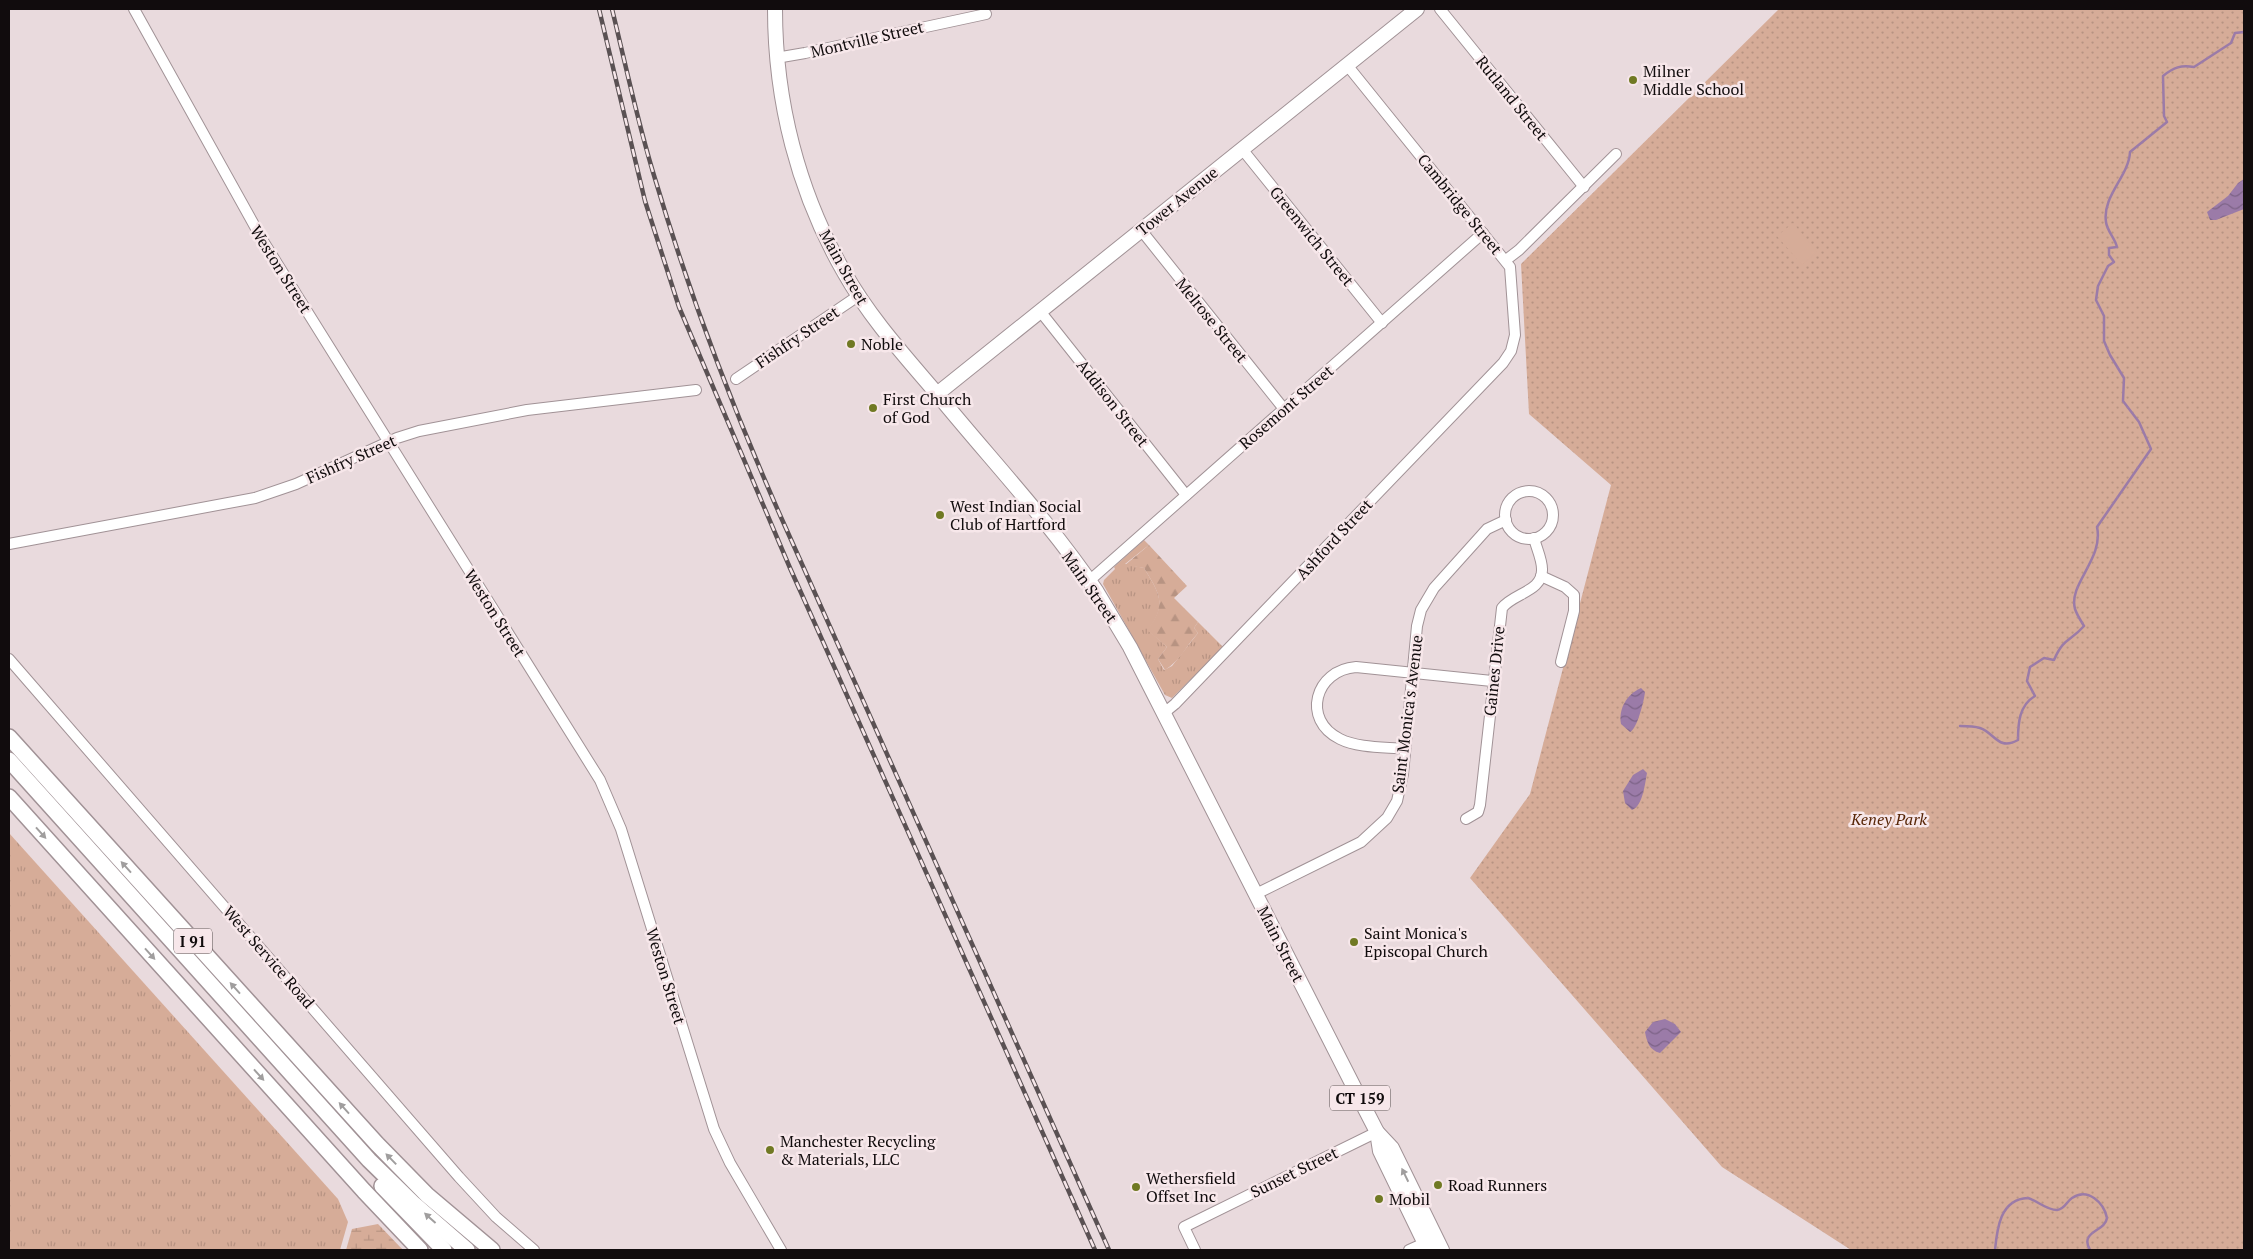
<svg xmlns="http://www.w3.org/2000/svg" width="2253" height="1259" viewBox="0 0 2253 1259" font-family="'PT Serif',serif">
<defs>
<pattern id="grass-tufts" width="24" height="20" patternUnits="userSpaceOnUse" patternTransform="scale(1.25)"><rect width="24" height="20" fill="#d6ac98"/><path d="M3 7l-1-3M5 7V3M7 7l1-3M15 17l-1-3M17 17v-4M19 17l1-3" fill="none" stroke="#b79382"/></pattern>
<pattern id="forest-firs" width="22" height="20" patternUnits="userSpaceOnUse" patternTransform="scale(1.25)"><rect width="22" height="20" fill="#d6ac98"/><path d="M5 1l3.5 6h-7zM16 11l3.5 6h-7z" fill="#b79382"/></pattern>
<pattern id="wetland-marsh" width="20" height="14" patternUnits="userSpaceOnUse" patternTransform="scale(1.25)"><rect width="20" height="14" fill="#d6ac98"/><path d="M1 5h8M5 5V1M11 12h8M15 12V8" fill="none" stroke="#b79382"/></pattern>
<pattern id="park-dots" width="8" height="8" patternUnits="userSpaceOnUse" patternTransform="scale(1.25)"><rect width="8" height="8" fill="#d6ac98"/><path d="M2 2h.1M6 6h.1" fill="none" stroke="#b79382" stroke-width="1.8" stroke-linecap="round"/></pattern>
<pattern id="water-waves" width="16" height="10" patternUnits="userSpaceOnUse" patternTransform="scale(1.25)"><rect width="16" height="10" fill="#9b7ba8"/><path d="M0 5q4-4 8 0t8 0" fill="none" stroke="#7d6387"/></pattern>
</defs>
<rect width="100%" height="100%" fill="#e9dadd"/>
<g fill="url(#grass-tufts)">
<path d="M1144 540 1149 545 1125 564 1144 568C1159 593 1168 604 1148 630L1167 647 1158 659 1164 670 1172 666 1198 633 1194 628 1198 622 1223 647 1172 698 1165 695 1103 584 1104 580 1115 569 1114 567Z"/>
<path d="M9 833 338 1199 348 1222 340 1250H9Z"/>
</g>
<path fill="url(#forest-firs)" d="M1149 545 1187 586 1174 598 1198 622 1194 628 1198 633C1186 646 1181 660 1165 670L1158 659 1167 647 1147 630C1168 604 1159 593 1144 568L1125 565Z"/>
<path fill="url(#wetland-marsh)" d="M378 1224 403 1250H346L352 1229Z"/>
<path fill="url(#park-dots)" d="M1779 9H2244V1250H1851L1722 1167 1470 878 1530 794 1611 485 1529 414 1521 264Z"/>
<path fill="#d6ac98" d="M1793 223 1817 252 1802 265 1777 236Z"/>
<g fill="url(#water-waves)">
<path d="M2244 179V209L2216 220H2210L2207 212 2228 196 2238 183Z"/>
<path d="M1641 688 1645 692C1644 701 1637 729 1630 732L1621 724C1618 709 1627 694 1641 688Z"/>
<path d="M1643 769 1647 773C1645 783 1643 806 1632 810L1625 803 1623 791 1633 775Z"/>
<path d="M1665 1019 1675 1024 1681 1032 1660 1053C1649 1050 1647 1042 1645 1032L1653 1022Z"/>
</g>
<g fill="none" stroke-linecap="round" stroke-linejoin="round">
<g stroke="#9b7ba8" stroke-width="2.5">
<path d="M1960 726C1966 726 1974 726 1980 728 1995 733 1998 751 2018 740 2018 724 2019 705 2035 696L2027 681 2030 667 2044 658 2054 660C2064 637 2070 642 2084 626 2081 621 2077 615 2075 609 2068 584 2104 559 2097 527L2151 449 2139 422 2123 401 2124 378 2110 355 2104 341V316L2096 300 2098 286 2108 266 2114 262 2109 255V248L2117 247C2115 238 2107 231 2106 222 2102 196 2129 176 2130 152L2167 122 2164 116 2163 76C2174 67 2181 65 2194 67L2231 43 2235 33 2244 32"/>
<path d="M1995 1250C1997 1229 2000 1199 2028 1198 2038 1201 2046 1210 2057 1210 2065 1209 2066 1202 2072 1198 2088 1187 2104 1203 2107 1218 2105 1232 2079 1231 2090 1250"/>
</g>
<defs>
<g id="minor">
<path d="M134 9 263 241 600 780 621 829 714 1129 730 1163 781 1250"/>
<path d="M1440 9 1584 187"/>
<path d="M776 58 805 53 986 14"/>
<path d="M1242 149 1382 323"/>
<path d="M1141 230 1284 409"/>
<path d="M1506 260 1519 250 1616 154"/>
<path d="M1040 311 1186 495"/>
<path d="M736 379 858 296"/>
<circle cx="1529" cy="515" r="24"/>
<path d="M9 544 255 498 296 484 397 438 419 431 527 410 696 390"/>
<path d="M1541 576 1565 587 1574 595V611L1561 662"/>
<path d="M1089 581 1483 233"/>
<path d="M9 659 459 1177 496 1217 534 1250"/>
<path d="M1164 713 1175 704 1503 363 1511 351 1515 335 1510 267 1347 65"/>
<path d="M1405 749C1385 747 1358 748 1340 739 1301 720 1315 670 1356 667L1492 681"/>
<path d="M1466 819 1478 812 1480 805 1502 608C1513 593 1543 592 1542 569 1542 559 1536 547 1534 538"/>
<path d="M1256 894 1361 842 1387 818 1397 801 1403 774 1417 626 1421 610 1434 588 1487 529 1506 520"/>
<path d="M1195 1250 1184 1227 1377 1132"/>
<path d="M1409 1250 1429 1241"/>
</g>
<g id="major">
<path d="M775 9C775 101 798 192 844 272 870 318 904 355 938 395 991 460 1050 522 1097 592 1108 610 1119 629 1130 647L1360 1099 1377 1132 1392 1148 1442 1250"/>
<path d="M937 394 1417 9"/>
<path d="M1377 1132 1380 1151 1428 1250"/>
</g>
<g id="highway">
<path d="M9 737 377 1144 427 1195 492 1250"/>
<path d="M9 760 369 1160 414 1204 467 1250"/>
<path d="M9 797 364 1191 420 1250"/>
<path d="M382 1186 444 1250"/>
</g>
</defs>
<use href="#minor" stroke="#a19296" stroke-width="12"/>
<use href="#major" stroke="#a19296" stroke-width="16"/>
<use href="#highway" stroke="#a19296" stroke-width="18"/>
<use href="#minor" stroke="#fff" stroke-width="10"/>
<use href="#major" stroke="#fff" stroke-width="14"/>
<use href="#highway" stroke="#fff" stroke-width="15"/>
<defs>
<g id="rail">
<path d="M599 9 645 201 679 307 790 568 1095 1250"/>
<path d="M612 9C626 66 638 125 656 182 690 296 732 406 780 515L1109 1250"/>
</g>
</defs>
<use href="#rail" stroke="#5a5153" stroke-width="4.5"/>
<use href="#rail" stroke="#f7e7ea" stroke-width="2.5" stroke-dasharray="8" stroke-linecap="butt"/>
</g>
<defs><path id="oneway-solid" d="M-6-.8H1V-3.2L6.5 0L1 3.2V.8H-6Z" transform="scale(1.25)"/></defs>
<g fill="#a09e9e">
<use href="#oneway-solid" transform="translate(41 833) rotate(48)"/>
<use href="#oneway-solid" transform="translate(126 867) rotate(-132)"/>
<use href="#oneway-solid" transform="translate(150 954) rotate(48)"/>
<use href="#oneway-solid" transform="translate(235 988) rotate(-132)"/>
<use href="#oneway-solid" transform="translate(259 1075) rotate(48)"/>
<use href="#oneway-solid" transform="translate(344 1108) rotate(-132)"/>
<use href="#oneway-solid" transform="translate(391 1159) rotate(-134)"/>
<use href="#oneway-solid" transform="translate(1405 1175) rotate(-116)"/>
<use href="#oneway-solid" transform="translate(430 1218) rotate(-138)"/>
</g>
<g fill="#707923" stroke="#f7e7ea" stroke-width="2">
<circle cx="1633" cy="80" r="5"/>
<circle cx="851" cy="344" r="5"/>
<circle cx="873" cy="408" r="5"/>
<circle cx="940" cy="515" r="5"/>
<circle cx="1354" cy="942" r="5"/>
<circle cx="770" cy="1150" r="5"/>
<circle cx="1438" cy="1185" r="5"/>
<circle cx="1136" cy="1187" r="5"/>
<circle cx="1379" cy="1199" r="5"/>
</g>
<g text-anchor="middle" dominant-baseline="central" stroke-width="5" stroke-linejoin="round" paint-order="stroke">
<g fill="#f7e7ea" stroke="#564e4f" stroke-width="1">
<rect x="174" y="928.5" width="38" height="25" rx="4"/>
<rect x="1330" y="1085.5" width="60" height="25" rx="4"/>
</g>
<g font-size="15" font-weight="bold" fill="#110c0d">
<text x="193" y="941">I 91</text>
<text x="1360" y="1098">CT 159</text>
</g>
<g font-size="16" fill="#110c0d" stroke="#f7e7ea">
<text transform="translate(867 39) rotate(-13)">Montville Street</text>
<text transform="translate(1512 98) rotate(51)">Rutland Street</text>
<text transform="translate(1177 201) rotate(-39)">Tower Avenue</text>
<text transform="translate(1460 204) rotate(51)">Cambridge Street</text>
<text transform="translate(1312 236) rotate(51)">Greenwich Street</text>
<text transform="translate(844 267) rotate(61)">Main Street</text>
<text transform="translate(281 269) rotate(58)">Weston Street</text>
<text transform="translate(1212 320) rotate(51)">Melrose Street</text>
<text transform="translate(797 337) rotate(-34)">Fishfry Street</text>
<text transform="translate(1113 403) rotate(52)">Addison Street</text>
<text transform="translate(1286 407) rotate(-41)">Rosemont Street</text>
<text transform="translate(351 459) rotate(-24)">Fishfry Street</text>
<text transform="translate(1334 539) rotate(-47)">Ashford Street</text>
<text transform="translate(1090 587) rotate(55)">Main Street</text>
<text transform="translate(495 613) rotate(58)">Weston Street</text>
<text transform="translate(1494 671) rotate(-84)">Gaines Drive</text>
<text transform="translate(1407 714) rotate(-83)">Saint Monica's Avenue</text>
<text transform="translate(1281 944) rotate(63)">Main Street</text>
<text transform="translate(269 957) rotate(49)">West Service Road</text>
<text transform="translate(666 976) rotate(73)">Weston Street</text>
<text transform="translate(1294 1172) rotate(-26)">Sunset Street</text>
</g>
<g font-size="16" fill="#110c0d" stroke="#f7e7ea" text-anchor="start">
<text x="1643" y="71">Milner<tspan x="1643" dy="18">Middle School</tspan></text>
<text x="861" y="344">Noble</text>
<text x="883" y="399">First Church<tspan x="883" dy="18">of God</tspan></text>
<text x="950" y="506">West Indian Social<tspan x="950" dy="18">Club of Hartford</tspan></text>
<text x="1364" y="933">Saint Monica's<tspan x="1364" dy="18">Episcopal Church</tspan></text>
<text x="780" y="1141">Manchester Recycling<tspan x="780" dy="18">&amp; Materials, LLC</tspan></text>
<text x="1146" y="1178">Wethersfield<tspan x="1146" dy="18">Offset Inc</tspan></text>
<text x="1448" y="1185">Road Runners</text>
<text x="1389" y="1199">Mobil</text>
</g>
<g font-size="16" font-style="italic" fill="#582607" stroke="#f7e7ea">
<text x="1889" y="819">Keney Park</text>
</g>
</g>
<rect width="2253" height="1259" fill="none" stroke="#110c0d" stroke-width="20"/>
</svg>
